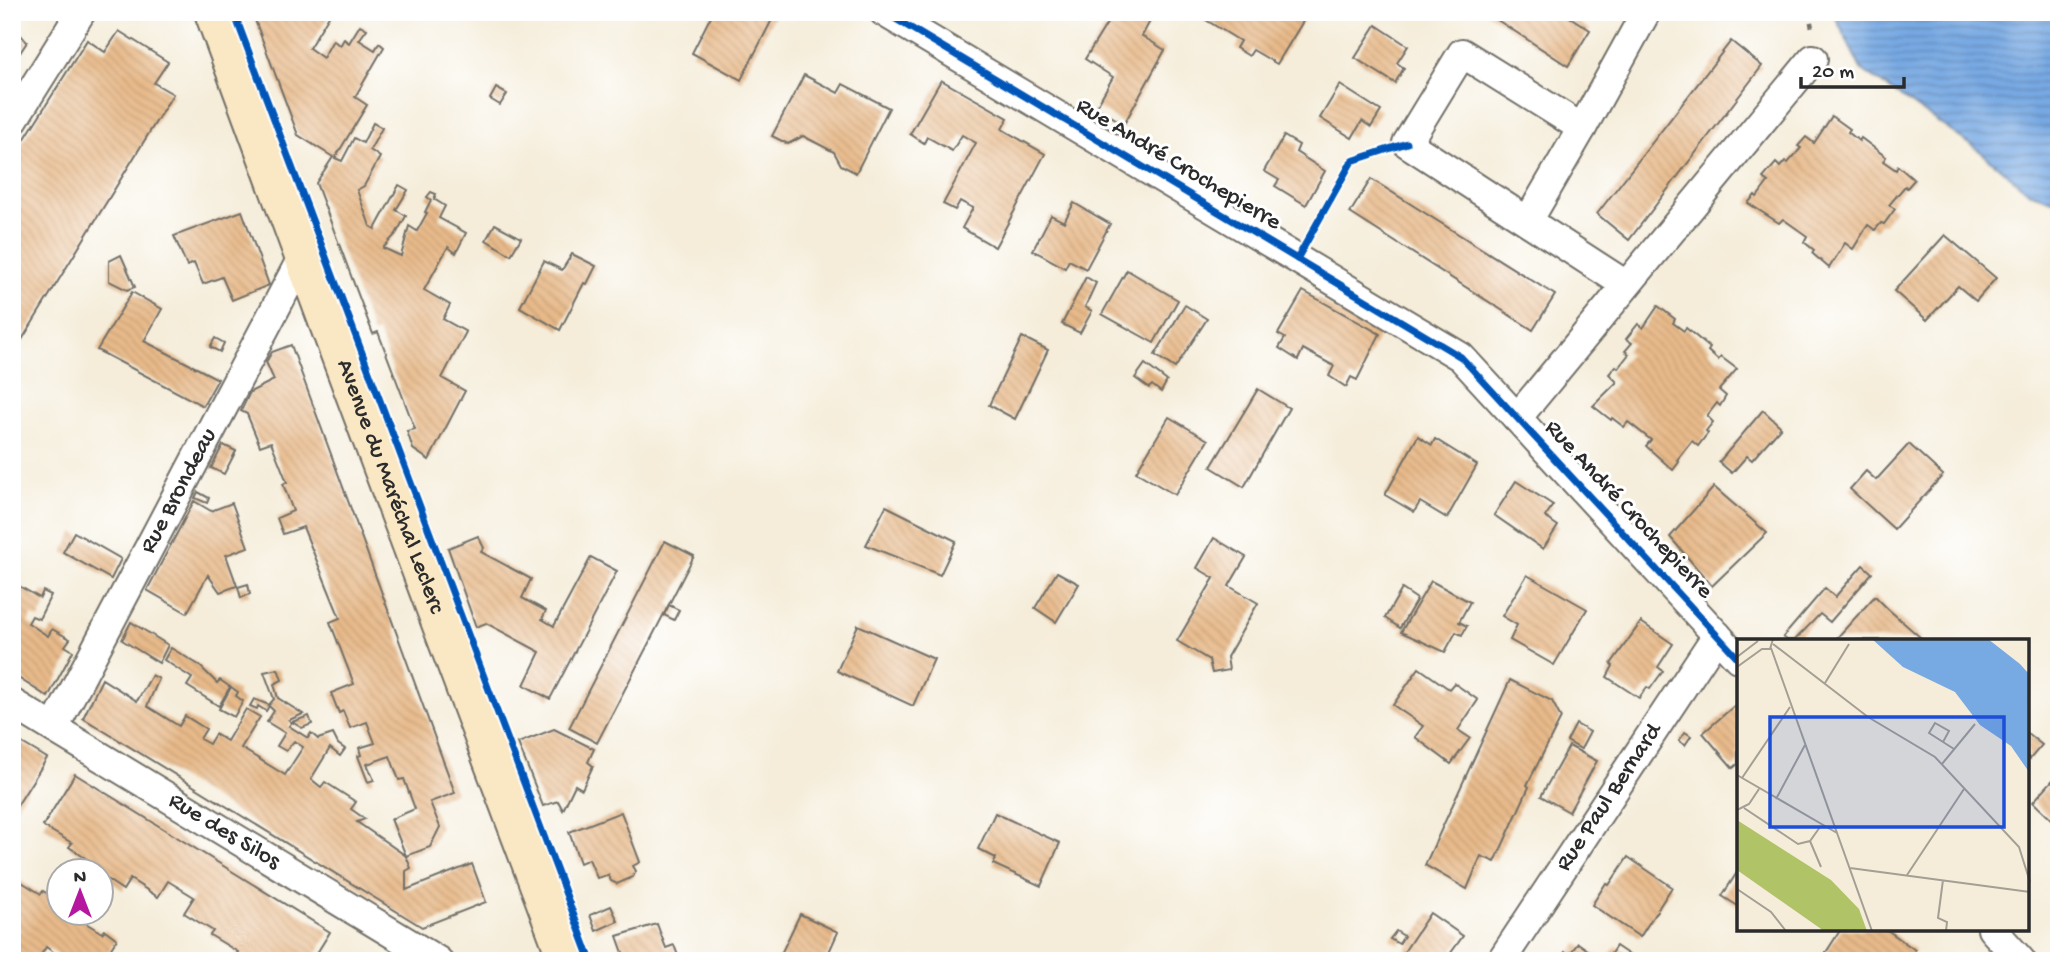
<svg xmlns="http://www.w3.org/2000/svg" width="2071" height="973" viewBox="0 0 2071 973" font-family="'Gochi Hand',sans-serif">
<defs>
<pattern id="water-rules" width="6" height="5" patternUnits="userSpaceOnUse" patternTransform="scale(1.75)"><rect width="6" height="5" fill="#77a9e3"/><path d="M0 2.5h6" fill="none" stroke="#628ab8"/></pattern>
<pattern id="building-back-hatch" width="6" height="6" patternUnits="userSpaceOnUse" patternTransform="scale(1.75)"><rect width="6" height="6" fill="#e8ba8a"/><path d="M-1 5l2 2M0 0l6 6M5-1l2 2" fill="none" stroke="#c7a077"/></pattern>
</defs>
<rect width="100%" height="100%" fill="#fff"/>
<filter id="ink" filterUnits="userSpaceOnUse"><feTurbulence type="fractalNoise" baseFrequency=".0143" numOctaves="2"/><feDisplacementMap in="SourceGraphic" scale="14" xChannelSelector="R" yChannelSelector="G"/><feConvolveMatrix kernelMatrix="1 2 1 2 8 2 1 2 1" color-interpolation-filters="sRGB"/></filter>
<filter id="wash" filterUnits="userSpaceOnUse"><feTurbulence type="fractalNoise" baseFrequency=".00686" numOctaves="4" result="noise"/><feDisplacementMap in="SourceGraphic" scale="28" xChannelSelector="R" yChannelSelector="G"/><feGaussianBlur stdDeviation="1.57" result="paint"/><feColorMatrix in="noise" values="0 0 0 0 0 0 0 0 0 0 0 0 0 0 0 0 0 1.4 0 .05"/><feComposite in="paint" operator="in"/></filter>
<g filter="url(#wash)">
<rect width="100%" height="100%" fill="#f5edda"/>
<path fill="url(#water-rules)" stroke="#516a87" stroke-width="2" d="M1833 12H2059V202L2029 192 1981 152 1861 69Z"/>
<g id="blocks">
<g fill="url(#building-back-hatch)">
<path d="M252 12 330 14 309 48 323 58 333 40 340 46 344 39 349 43 360 25 367 29 359 40 375 50 379 43 384 47 355 97 367 105 335 158 342 161 354 138 363 143 373 123 382 128 370 150 380 157 364 186 357 190 370 226 375 229 399 185 408 190 396 210 406 216 396 234 383 248 401 256 409 226 417 231 427 213 425 212 431 200 427 197 431 192 436 194 434 199 445 206 439 218 466 233 456 253 448 247 424 290 450 305 443 319 466 332 442 378 465 391 429 460 413 449 407 431 415 429 378 332 373 334 316 183 333 157 298 135Z"/>
<path d="M713 12H776L741 80 692 53Z"/>
<path d="M1114 12H1155L1142 36 1165 50 1124 124 1096 107 1113 77 1085 59Z"/>
<path d="M1193 12H1295L1305 18 1277 64 1253 50 1249 56 1236 48 1240 41Z"/>
<path d="M1485 12H1562L1590 30 1568 66Z"/>
<path d="M12 25 27 42 12 65Z"/>
<path d="M1376 25 1408 46 1397 63 1404 68 1395 83 1355 58Z"/>
<path d="M119 31 168 62 154 83 173 94 12 356V159L87 40 105 52Z"/>
<path d="M1731 41 1762 66 1629 240 1597 214Z"/>
<path d="M804 75 838 93 843 84 889 108 856 173 841 165 834 152 803 136 788 144 772 136Z"/>
<path d="M941 80 1008 118 1002 129 1045 154 995 247 962 228 973 208 960 201 955 210 943 204 976 143 962 135 952 151 927 137 924 143 910 134Z"/>
<path d="M1340 85 1381 111 1371 127 1362 121 1352 138 1320 118Z"/>
<path d="M496 88 507 94 500 105 490 99Z"/>
<path d="M1832 116 1850 129 1848 132 1859 141 1861 138 1886 157 1883 161 1896 170 1898 166 1914 180 1907 188 1905 186 1889 205 1895 209 1884 224 1881 223 1875 230 1868 225 1853 249 1845 243 1829 268 1812 253 1814 250 1804 242 1807 236 1783 219 1779 223 1748 203 1755 195 1757 197 1768 182 1763 178 1776 163 1780 167 1785 161 1788 163 1801 148 1798 146 1806 137 1814 143Z"/>
<path d="M1284 136 1299 145 1296 152 1325 171 1306 205 1275 186 1279 180 1264 171Z"/>
<path d="M1371 179 1555 295 1533 330 1350 213Z"/>
<path d="M1074 203 1110 224 1086 269 1069 260 1065 268 1033 250 1051 215 1064 222Z"/>
<path d="M242 211 269 285 232 300 222 277 203 284 194 263 187 266 174 236Z"/>
<path d="M495 224 521 238 511 255 486 240Z"/>
<path d="M1945 235 1996 278 1976 301 1958 286 1927 320 1894 291Z"/>
<path d="M572 254 596 266 587 284 584 283 560 330 520 307 544 261 562 270Z"/>
<path d="M121 255 135 287 127 290 109 281V261Z"/>
<path d="M1127 270 1178 300 1154 343 1102 314Z"/>
<path d="M1086 277 1096 283 1085 307 1092 311 1080 333 1062 324Z"/>
<path d="M1303 291 1380 334 1357 380 1351 377 1346 387 1329 376 1334 366 1303 349 1298 360 1279 348 1285 338 1278 334Z"/>
<path d="M132 292 162 309 144 341 218 379 203 406 97 350Z"/>
<path d="M1185 305 1207 319 1175 368 1155 355Z"/>
<path d="M1658 306 1675 319 1673 323 1684 331 1686 328 1710 348 1708 351 1718 360 1721 357 1737 369 1719 390 1726 396 1720 406 1717 403 1707 416 1713 422 1706 431 1708 433 1698 446 1692 441 1677 460 1679 462 1673 470 1646 446 1651 440 1628 422 1624 427 1612 418 1611 420 1593 406 1617 382 1609 374 1616 366 1618 368 1629 354 1625 351 1632 343 1626 339 1638 324 1643 328Z"/>
<path d="M1022 337 1048 350 1015 419 989 405Z"/>
<path d="M215 338 224 343 220 352 210 347Z"/>
<path d="M291 345 455 793 430 802 440 827 430 847 406 856 391 819 415 809 404 779 399 780 390 756 367 764 374 780 368 782 358 756 361 755 359 748 375 743 367 722 350 728 343 711 339 713 331 693 354 684 330 622 340 618 303 527 283 534 277 518 293 511 283 484 287 482 271 442 260 446 247 414 241 411 250 392 274 380 266 362 272 352Z"/>
<path d="M1145 364 1167 381 1161 392 1152 385 1149 388 1135 378Z"/>
<path d="M1258 389 1289 408 1244 487 1211 467Z"/>
<path d="M1763 410 1781 427 1752 460 1747 456 1732 473 1719 462Z"/>
<path d="M1169 417 1208 440 1175 495 1136 472Z"/>
<path d="M1418 436 1432 445 1435 439 1477 465 1447 518 1420 502 1414 512 1385 495Z"/>
<path d="M1909 444 1943 475 1894 529 1850 489 1866 471 1876 480Z"/>
<path d="M223 445 236 451 224 474 211 468Z"/>
<path d="M1516 481 1553 505 1545 517 1558 526 1543 549 1494 515Z"/>
<path d="M1714 487 1767 533 1712 586 1670 537Z"/>
<path d="M198 492 209 498 207 503 195 498Z"/>
<path d="M194 501 211 511 232 503 248 547 226 555 237 586 220 592 208 575 187 613 147 590Z"/>
<path d="M886 506 956 541 940 575 866 545Z"/>
<path d="M74 532 121 559 111 579 63 552Z"/>
<path d="M478 536 484 548 481 552 531 579 522 598 546 611 542 619 554 626 591 557 617 571 550 699 524 685 540 652 486 623 476 627 448 548Z"/>
<path d="M1214 538 1246 557 1229 586 1258 603 1227 657 1229 670 1212 673 1209 660 1177 641 1214 578 1197 568Z"/>
<path d="M665 541 694 556 597 743 569 728Z"/>
<path d="M1863 565 1872 573 1830 622 1820 614 1795 640H1787L1783 637 1825 588 1835 597Z"/>
<path d="M1057 572 1079 584 1056 622 1035 608Z"/>
<path d="M1527 575 1587 609 1554 665 1510 640 1517 625 1502 616Z"/>
<path d="M1431 581 1470 602 1459 622 1467 626 1462 635 1456 632 1445 652 1401 632Z"/>
<path d="M12 582 40 598 43 591 51 595 39 619 32 616 28 623 48 636 52 629 70 639 65 646 73 651 48 697 12 674Z"/>
<path d="M248 584 250 594 241 598 238 587Z"/>
<path d="M1402 589 1417 599 1400 628 1385 618Z"/>
<path d="M1875 596 1888 609 1921 638 1919 640H1835Z"/>
<path d="M669 605 679 610 674 620 664 615Z"/>
<path d="M131 622 168 645 159 663 122 640Z"/>
<path d="M1641 622 1673 644 1658 667 1663 671 1650 689 1647 687 1639 698 1607 677 1613 666 1611 664Z"/>
<path d="M858 625 934 659 913 706 837 671Z"/>
<path d="M171 648 199 665 217 683 220 680 230 687 219 706 187 686 192 678 164 660Z"/>
<path d="M1419 668 1449 689 1454 683 1478 700 1458 730 1470 738 1451 764 1415 737 1423 726 1393 705Z"/>
<path d="M278 669 282 680 274 684 278 698 303 714 289 720 292 722 289 726 308 738 311 733 318 739 333 734 338 744 345 749 340 756 330 748 311 779 321 787 325 782 356 802 351 809 365 819 357 822 406 856 411 868 406 871V890L472 864 486 902 422 927 83 718 102 679 137 701 152 675 159 679 147 706 179 726 185 716 206 729 200 739 209 744 215 734 227 741 246 709 260 717 241 748 285 775 303 747 294 741 286 751 277 746 285 733 267 722 274 711 269 706 266 711 258 706 257 709 250 706 254 699 269 705 274 699 264 672Z"/>
<path d="M1510 680 1552 701 1561 718 1527 785 1529 787 1495 862 1481 856 1467 889 1425 865Z"/>
<path d="M231 687 238 692 236 696 243 701 234 717 219 709Z"/>
<path d="M1734 706 1738 712V764L1733 768 1703 733Z"/>
<path d="M309 716 312 724 302 728 292 722Z"/>
<path d="M1576 724 1590 732 1581 749 1567 741Z"/>
<path d="M554 729 594 749 588 762 593 766 582 789 575 785 563 810 558 801 543 806 518 743Z"/>
<path d="M1685 732 1691 736 1685 745 1679 741Z"/>
<path d="M2027 733 2042 745 2030 759 2027 756Z"/>
<path d="M12 737 47 758 15 809 12 807Z"/>
<path d="M1569 746 1597 761 1569 812 1541 796Z"/>
<path d="M2059 773V811L2051 819 2033 802Z"/>
<path d="M75 774 330 932 312 961H238L234 958 238 952 210 935 213 931 184 913 194 897 168 881 158 897 130 879 123 890 102 876V872H94L97 866 69 847 72 843 43 826Z"/>
<path d="M621 812 640 862 633 866 636 871 633 877 617 884 611 881 608 875 597 878 589 859 580 863 569 832Z"/>
<path d="M995 813 1060 843 1041 886 993 864 996 858 978 849Z"/>
<path d="M1628 857 1672 887 1640 937 1592 905 1606 883 1609 885Z"/>
<path d="M1738 871V906L1722 896Z"/>
<path d="M12 876 41 894 43 891 60 901V914H71L102 933 105 930 117 939 103 961H66L46 947 37 961H19L12 956V941L20 930 12 925Z"/>
<path d="M611 906 618 921 596 931 590 915Z"/>
<path d="M1430 913 1463 936 1445 961H1398Z"/>
<path d="M800 914 838 932 825 961H786L779 958Z"/>
<path d="M657 924 666 948 674 945 680 961H626L617 936Z"/>
<path d="M1841 929H1886L1915 950 1908 961H1835L1825 954Z"/>
<path d="M1396 931 1404 936 1399 944 1390 939Z"/>
<path d="M1578 943 1603 961H1559L1565 952 1569 955Z"/>
<path d="M1616 946 1638 961H1606Z"/>
<path d="M153 952 167 961H148Z"/>
</g>
</g>
</g>
<g filter="url(#ink)">
<use href="#blocks" fill-opacity="0" stroke="#726f68" stroke-width="2"/>
<g fill="none" stroke-linecap="round" stroke-linejoin="round">
<defs>
<g id="street">
<path d="M884 12 1461 357 1738 658"/>
<path d="M12 122 81 12"/>
<path d="M1582 128 1646 12"/>
<path d="M1528 221 1582 128 1462 53 1407 143 1626 285"/>
<path d="M1517 418 1813 59"/>
<path id="s1" d="M12 703 438 961"/>
<path id="s2" d="M54 728 304 254"/>
<path d="M1992 929 2021 961"/>
<path id="s3" d="M1501 961 1717 635"/>
</g>
<g id="secondary">
<path id="s4" d="M214 12 336 343 568 961"/>
</g>
</defs>
<use href="#street" stroke="#726f68" stroke-width="32"/>
<use href="#secondary" stroke="#726f68" stroke-width="42"/>
<path stroke="#726f68" stroke-width="4.5" stroke-dasharray="5 5" stroke-linecap="butt" d="M1809 12 1812 28"/>
<use href="#street" stroke="#fff" stroke-width="28"/>
<use href="#secondary" stroke="#fae7c3" stroke-width="38"/>
<defs>
<g id="cycleway">
<path d="M228 12 236 18 591 961"/>
<path d="M884 12 1461 357 1738 658"/>
<path d="M1297 259 1352 161 1407 143"/>
</g>
</defs>
<use href="#cycleway" stroke="#fff" stroke-width="11"/>
<use href="#cycleway" stroke="#0057b8" stroke-width="7"/>
</g>
</g>
<g text-anchor="middle" dominant-baseline="central" stroke-width="6" stroke-linejoin="round" paint-order="stroke">
<g font-size="24" fill="#2b2b2b" stroke="#fff">
<text transform="translate(1178 165) rotate(31)">Rue André Crochepierre</text>
<text stroke="none"><textPath href="#s4" startOffset="506">Avenue du Maréchal Leclerc</textPath></text>
<text stroke="none"><textPath href="#s2" startOffset="268">Rue Brondeau</textPath></text>
<text transform="translate(1628 510) rotate(47)">Rue André Crochepierre</text>
<text stroke="none"><textPath href="#s3" startOffset="196">Rue Paul Bernard</textPath></text>
<text stroke="none"><textPath href="#s1" startOffset="248">Rue des Silos</textPath></text>
</g>
</g>
<g transform="translate(1737 639)">
<rect width="292" height="292" fill="#f5edda"/>
<path d="M0 181 94 241 122 270 130 292H87L0 231Z" fill="#b0c367"/>
<path d="M135 0H251L283 25 292 35V133L274 107 243 86 218 53 166 28Z" fill="#77a9e3"/>
<path fill="none" stroke="#a49f94" stroke-width="2" d="M36 5 131 78 198 118 282 208 293 243M34 9 135 292M0 18 21 2M0 28 25 10H33L36 0M88 44 112 5M206 103 212 92 198 84 192 94 217 110M205 125 238 85M0 136 100 194M5 139 53 68M39 160 68 106M7 169 61 205 73 202 83 188M0 171 12 165 22 150M73 202 84 228M113 229 293 253M170 236 227 150M206 241 201 279 210 283 209 292M0 250 34 273 49 292"/>
<path fill="#1d4ed8" fill-opacity="0.15" stroke="#1d4ed8" stroke-width="3.5" d="M33 78H267V188H33Z"/>
<rect width="292" height="292" fill="none" stroke="#2b2b2b" stroke-width="3.5"/>
</g>
<rect width="2071" height="973" fill="none" stroke="#fff" stroke-width="42"/>
<g transform="translate(80 892)"><circle r="33" fill="#ffffff" stroke="#aaaaaa" stroke-width="2"/>
<path d="M0-5L12 26L0 18L-12 26Z" fill="#b5179e"/>
<text y="-10" font-size="19" font-weight="bold" text-anchor="middle" fill="#2b2b2b">N</text>
</g>
<path d="M1801 77v10h103v-10" fill="none" stroke="#2b2b2b" stroke-width="3.5"/>
<text x="1812" y="77" font-size="21" fill="#2b2b2b" stroke="#ffffff" stroke-width="5" paint-order="stroke">20 m</text>
</svg>
